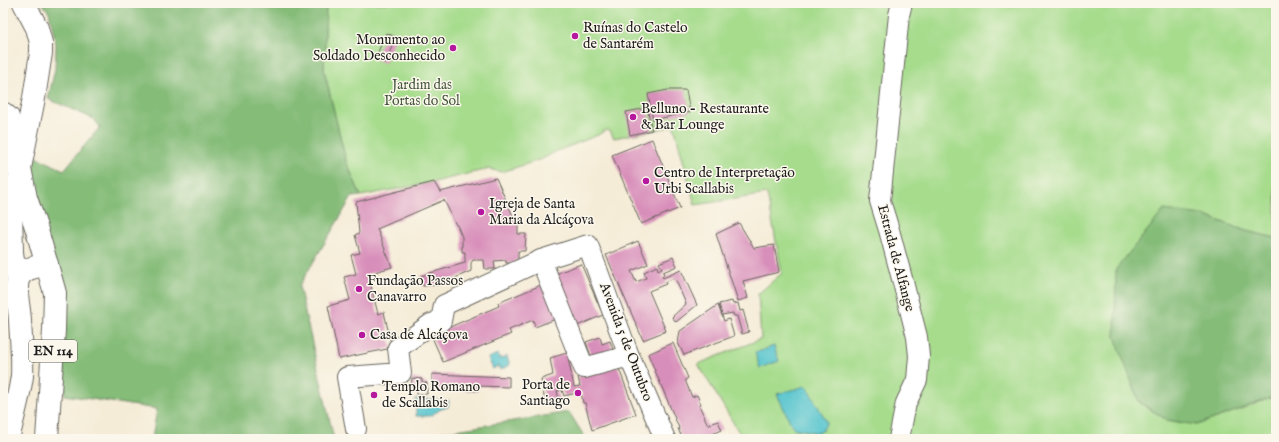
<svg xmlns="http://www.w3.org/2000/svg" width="1279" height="442" viewBox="0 0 1279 442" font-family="'IM FELL English',serif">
<rect width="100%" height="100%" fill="#fbf7ec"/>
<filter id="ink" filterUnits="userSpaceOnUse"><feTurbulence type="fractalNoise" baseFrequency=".025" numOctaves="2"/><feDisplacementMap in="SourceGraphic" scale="8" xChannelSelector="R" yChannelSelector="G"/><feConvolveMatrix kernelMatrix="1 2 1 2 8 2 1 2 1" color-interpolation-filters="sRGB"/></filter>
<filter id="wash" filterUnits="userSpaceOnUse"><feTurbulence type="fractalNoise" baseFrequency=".012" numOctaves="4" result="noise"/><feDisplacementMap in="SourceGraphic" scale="16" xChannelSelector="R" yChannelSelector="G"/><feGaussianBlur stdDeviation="0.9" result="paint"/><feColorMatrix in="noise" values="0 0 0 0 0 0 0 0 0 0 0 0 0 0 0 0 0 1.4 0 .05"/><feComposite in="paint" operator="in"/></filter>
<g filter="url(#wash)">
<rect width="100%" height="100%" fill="#f5ecd7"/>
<path fill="#a6dc8c" stroke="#617c54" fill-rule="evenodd" d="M326 3H1276V238L1246 231 1203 215 1139 402 1167 420 1197 425 1276 396V439H743L698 364 761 339 758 294 782 273 767 194 695 205 674 126 614 138 609 130 604 131 598 135 557 151 542 159 502 172 488 169 434 182 361 196 346 161 324 70ZM827 422 813 432 793 428Z"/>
<g fill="#84bc78" stroke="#506c4a">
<path d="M42 3H326L324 70 346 161 361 196 352 197 299 286 334 439H152L157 409 65 395 62 333 27 182 30 154 64 170 100 127 94 119 48 99 55 69 56 44 49 12Z"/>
<path d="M1164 210 1203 215 1246 231 1276 238V396L1197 425 1167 420 1139 402 1115 337 1116 269Z"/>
<path d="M569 412 586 439H400Z"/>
</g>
<g fill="#57c5ce" stroke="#3a7075">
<path d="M774 346 779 361 760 368 755 353Z"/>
<path d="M498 354 500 359 507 356 510 365 500 370 498 366 493 369 488 358Z"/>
<path d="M806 386 827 422 822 431 818 433 793 428 777 394Z"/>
<path d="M416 399 449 401 448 407 441 409 430 416H416Z"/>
</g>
<g id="blocks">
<g fill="#d88eba">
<path d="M386 33 396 37 385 63 375 59Z"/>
<path d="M668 90H686L690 112 653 120 648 94Z"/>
<path d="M647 108 652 130 630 135 626 112Z"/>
<path d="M652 139 680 208 641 224 612 155Z"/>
<path d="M496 178 517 225 518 224V234H526L525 251H518V260H515V263H506V260L494 261 495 269H485L484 260H473L471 263V271L439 285 423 286 420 276 465 263V252H462V237L457 225H456L444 200 377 229 392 267 368 274 378 314 384 312 392 348 339 359 328 306 350 300 344 277 356 274 351 255 360 253 355 235 359 233 356 202 434 182 440 192Z"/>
<path d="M739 223 754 248 774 245 779 272 743 281 748 298 738 301 716 234Z"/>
<path d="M638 241 648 264 631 271 636 282 646 278 644 272 657 266 658 270 662 268 659 263 673 257 677 266 663 272 664 275 662 276 663 278 681 270 697 305 676 322 672 317 686 304 675 278 665 282 666 284 649 291 666 331 643 340 606 255Z"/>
<path d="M581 264 603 315 577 326 555 274Z"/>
<path d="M546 283 561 317 535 327 533 320 509 330 511 334 443 362 431 335 499 306 498 303Z"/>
<path d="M732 301 733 304 738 303 740 311 743 310 749 332 742 334 737 316H734L733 313 722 315 719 304Z"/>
<path d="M718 305 724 321 729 319 734 336 684 355 678 343 680 331Z"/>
<path d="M600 337 602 344 610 341 615 355 593 362 586 342Z"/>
<path d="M673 343 688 378 685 380 692 397 697 395 701 404 699 405 708 425 718 421 722 430 708 436 709 439H682L678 428H679L648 354Z"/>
<path d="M567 353 574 387 580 386 578 377 618 366 636 414 592 430 585 403H583L581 392 564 396 562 390 557 391 559 400 545 402 541 379 553 375 550 358Z"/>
<path d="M432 374 509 377V387L478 386V391L432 389Z"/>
<path d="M412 378 422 379V382L427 383V394H417V389H411Z"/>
</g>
</g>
</g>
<g filter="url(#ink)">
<use href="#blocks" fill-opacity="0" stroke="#68655d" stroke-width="1"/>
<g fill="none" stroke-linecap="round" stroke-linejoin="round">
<defs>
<g id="minor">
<path d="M3 112 9 117 7 163 20 168 12 209 13 252 17 283"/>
<path d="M541 260 584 368 629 356"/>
<path d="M356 429 347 377 401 373 398 348 431 324 441 321 444 305 541 260 588 245 629 356 665 439"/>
<path d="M899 439 906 403 917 380 919 356 917 337 904 286 889 230 880 201 899 15 902 3"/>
</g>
<g id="major">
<path d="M24 3 37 28 41 43V53L34 98 20 168 26 198 36 227 55 293 54 330 47 439"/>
<path d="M8 439C13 418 19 397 22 376 23 358 21 340 20 321 20 309 13 286 20 276 25 267 38 267 47 264"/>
</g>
</defs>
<use href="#minor" stroke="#68655d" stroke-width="22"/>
<use href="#major" stroke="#68655d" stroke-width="24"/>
<use href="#minor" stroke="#fff" stroke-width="20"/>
<use href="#major" stroke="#fff" stroke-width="22"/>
</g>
</g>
<g fill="#b5179e" stroke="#fbf7ec" stroke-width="1.5">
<circle cx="575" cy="36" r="4"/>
<circle cx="453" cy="48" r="4"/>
<circle cx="633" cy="117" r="4"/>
<circle cx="646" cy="181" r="4"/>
<circle cx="481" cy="212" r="4"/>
<circle cx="359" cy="289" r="4"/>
<circle cx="362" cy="335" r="4"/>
<circle cx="578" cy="393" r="4"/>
<circle cx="374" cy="395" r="4"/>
</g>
<g text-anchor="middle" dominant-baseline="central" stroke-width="3" stroke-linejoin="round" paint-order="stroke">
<rect fill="#fbf7ec" stroke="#5f5e5a" stroke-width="1" x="29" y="340" width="48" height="22" rx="3"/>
<g font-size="13" font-weight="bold" fill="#1c1c1c">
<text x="53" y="351">EN 114</text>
</g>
<g font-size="14" fill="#1c1c1c" stroke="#fbf7ec" text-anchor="start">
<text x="583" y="28">Ruínas do Castelo<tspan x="583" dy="16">de Santarém</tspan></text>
<text x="445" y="40" text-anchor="end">Monumento ao<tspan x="445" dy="16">Soldado Desconhecido</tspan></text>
<text x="641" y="109">Belluno - Restaurante<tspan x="641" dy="16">&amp; Bar Lounge</tspan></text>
<text x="654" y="173">Centro de Interpretação<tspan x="654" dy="16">Urbi Scallabis</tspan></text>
<text x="489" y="204">Igreja de Santa<tspan x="489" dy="16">Maria da Alcáçova</tspan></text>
<text x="367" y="281">Fundação Passos<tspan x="367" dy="16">Canavarro</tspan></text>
<text x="370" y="335">Casa de Alcáçova</text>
<text x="570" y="385" text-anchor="end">Porta de<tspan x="570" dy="16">Santiago</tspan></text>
<text x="382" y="387">Templo Romano<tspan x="382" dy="16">de Scallabis</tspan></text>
</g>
<g font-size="14" fill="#45563e" stroke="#fbf7ec">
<text x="422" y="85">Jardim das<tspan x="422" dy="16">Portas do Sol</tspan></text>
</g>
<g font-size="14" fill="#1c1c1c" stroke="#fbf7ec">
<text transform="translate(896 258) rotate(75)">Estrada de Alfange</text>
<text transform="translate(626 342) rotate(69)">Avenida 5 de Outubro</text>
</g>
</g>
<rect width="1279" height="442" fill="none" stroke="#fbf7ec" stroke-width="16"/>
</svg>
